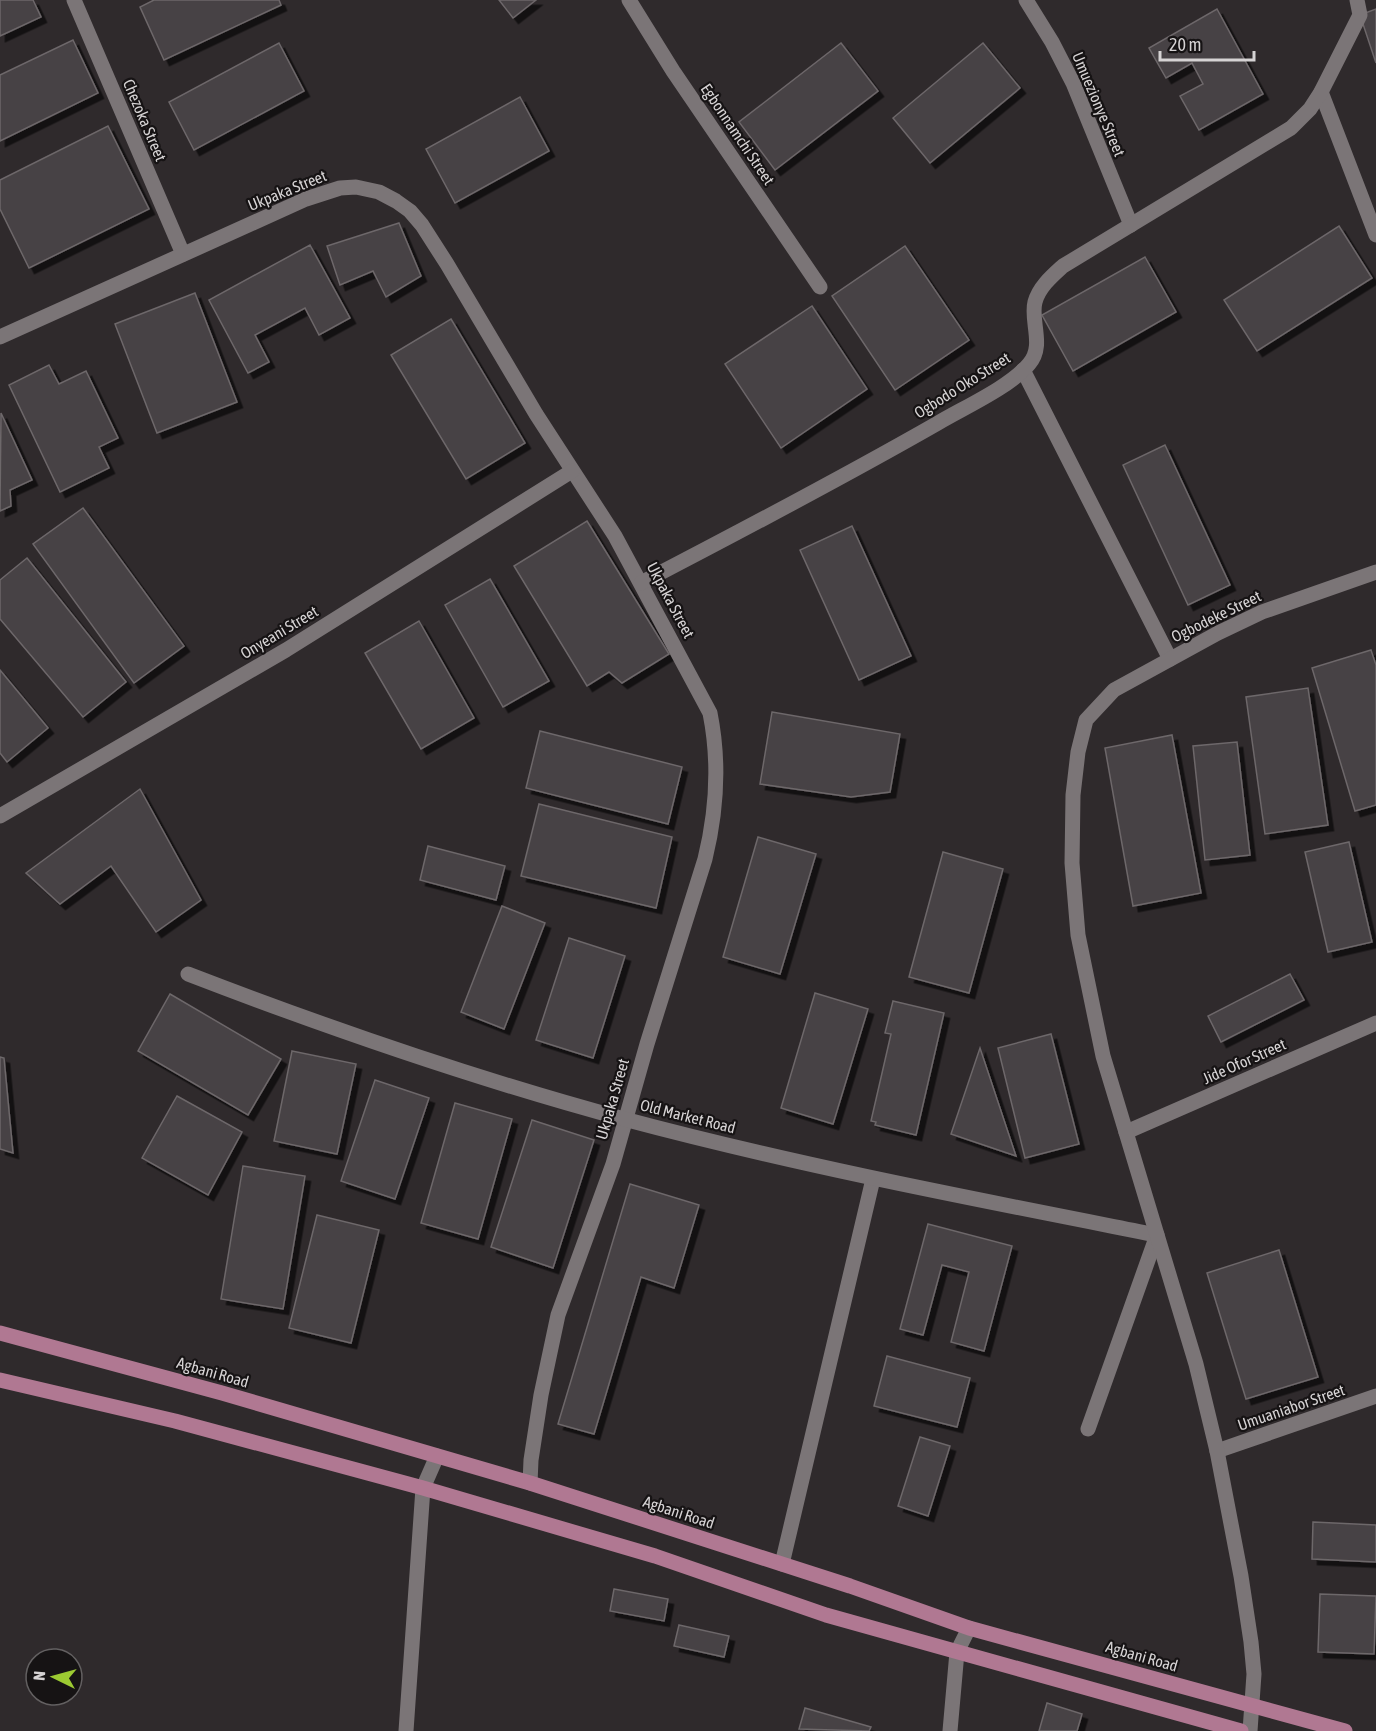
<svg xmlns="http://www.w3.org/2000/svg" width="1376" height="1731" viewBox="0 0 1376 1731" font-family="'Asap Condensed',sans-serif">
<defs>
<filter id="shadow"><feDropShadow dx="5.5" dy="5.5" stdDeviation="0" flood-color="#0009"/></filter>
</defs>
<rect width="100%" height="100%" fill="#2f2a2c"/>
<g fill="#474244" stroke="#6d676a" stroke-width="1.5" filter="url(#shadow)">
<path d="M0 0H33L41 17 0 36Z"/>
<path d="M154 0H279L281 5 164 60 140 7Z"/>
<path d="M499 0H536L513 18Z"/>
<path d="M1217 9 1263 94 1199 130 1180 96 1203 84 1192 63 1166 78 1149 48Z"/>
<path d="M1376 9V63L1360 15Z"/>
<path d="M73 40 98 93 0 141V75Z"/>
<path d="M279 43 304 91 194 150 169 102Z"/>
<path d="M841 43 878 91 775 170 739 122Z"/>
<path d="M983 43 1020 88 930 163 893 118Z"/>
<path d="M520 97 549 151 455 203 426 149Z"/>
<path d="M108 126 149 209 29 268 0 209V180Z"/>
<path d="M399 223 421 276 386 297 373 271 340 285 327 246Z"/>
<path d="M1339 226 1372 278 1257 351 1224 300Z"/>
<path d="M310 245 350 318 319 335 305 308 255 335 269 362 248 373 209 300Z"/>
<path d="M905 246 969 340 895 390 832 296Z"/>
<path d="M1145 257 1176 312 1073 371 1042 315Z"/>
<path d="M195 293 237 402 157 433 115 324Z"/>
<path d="M812 306 867 389 781 448 725 364Z"/>
<path d="M451 319 525 443 466 479 391 355Z"/>
<path d="M49 365 59 384 86 371 118 438 99 447 109 468 60 492 9 385Z"/>
<path d="M1 413 32 480 10 490 11 506 0 511Z"/>
<path d="M1165 445 1230 585 1188 605 1123 465Z"/>
<path d="M83 508 184 646 134 683 33 544Z"/>
<path d="M587 521 669 654 622 683 609 672 587 686 514 566Z"/>
<path d="M852 526 911 656 859 680 800 550Z"/>
<path d="M27 558 126 682 83 717 0 619V580Z"/>
<path d="M490 579 549 681 503 707 445 605Z"/>
<path d="M419 621 474 718 421 749 365 653Z"/>
<path d="M1371 650 1376 665V805L1355 811 1312 668Z"/>
<path d="M0 670 48 728 7 762 0 753Z"/>
<path d="M1308 688 1328 825 1265 834 1246 697Z"/>
<path d="M772 712 900 734 890 792 851 797 760 784Z"/>
<path d="M540 731 682 767 668 824 526 788Z"/>
<path d="M1172 735 1201 893 1133 906 1105 748Z"/>
<path d="M1237 742 1250 855 1205 860 1193 746Z"/>
<path d="M140 789 201 900 156 932 111 866 60 904 26 873Z"/>
<path d="M539 804 672 837 656 908 521 876Z"/>
<path d="M758 837 816 854 780 974 723 957Z"/>
<path d="M1349 842 1372 942 1328 952 1305 852Z"/>
<path d="M428 846 505 866 496 900 420 880Z"/>
<path d="M943 852 1003 869 969 993 909 977Z"/>
<path d="M502 906 545 923 504 1029 461 1012Z"/>
<path d="M569 938 625 956 593 1058 536 1040Z"/>
<path d="M1290 974 1304 1000 1221 1042 1208 1016Z"/>
<path d="M815 993 868 1009 833 1124 781 1108Z"/>
<path d="M170 994 281 1059 248 1115 138 1051Z"/>
<path d="M893 1001 944 1013 916 1135 875 1125 876 1122 871 1121 891 1034 885 1033Z"/>
<path d="M1051 1034 1079 1144 1025 1158 998 1048Z"/>
<path d="M980 1048 1016 1156 951 1134Z"/>
<path d="M292 1051 356 1064 337 1154 274 1141Z"/>
<path d="M0 1057 4 1058 13 1153 0 1149Z"/>
<path d="M375 1080 429 1098 395 1199 341 1181Z"/>
<path d="M177 1096 242 1132 208 1195 142 1158Z"/>
<path d="M455 1103 512 1119 478 1239 421 1223Z"/>
<path d="M532 1120 594 1140 553 1268 491 1247Z"/>
<path d="M243 1166 305 1176 283 1309 221 1299Z"/>
<path d="M630 1184 699 1205 674 1288 641 1277 594 1434 558 1424Z"/>
<path d="M317 1215 379 1230 351 1343 289 1328Z"/>
<path d="M928 1224 1012 1246 984 1351 951 1342 969 1272 942 1265 923 1335 900 1329Z"/>
<path d="M1279 1250 1318 1377 1246 1399 1207 1273Z"/>
<path d="M887 1356 970 1378 957 1427 874 1406Z"/>
<path d="M920 1437 950 1446 928 1516 898 1506Z"/>
<path d="M1313 1522 1376 1525V1562L1312 1559Z"/>
<path d="M614 1589 668 1599 664 1621 610 1611Z"/>
<path d="M1320 1594 1376 1596 1374 1654 1318 1652Z"/>
<path d="M679 1625 729 1636 724 1657 674 1646Z"/>
<path d="M1047 1703 1082 1714 1077 1731H1039Z"/>
<path d="M805 1708 871 1727 869 1731 799 1729Z"/>
</g>
<g fill="none" stroke-linecap="round" stroke-linejoin="round">
<path stroke="#7b7577" stroke-width="15" d="M782 1564 873 1179"/>
<g stroke="#7b7577" stroke-width="15">
<path d="M74 0 183 254"/>
<path d="M629 0 673 71 820 287"/>
<path d="M1026 0 1052 42 1073 83 1131 225"/>
<path d="M1321 92 1376 235"/>
<path d="M0 337 306 199 340 188 356 187 379 192 396 201 410 211 422 225 447 264 536 414 615 536 710 713C720 763 717 810 705 859L647 1044 613 1164 558 1315 541 1395 531 1460 530 1483"/>
<path d="M1023 370 1170 659"/>
<path d="M641 583C741 531 840 479 938 423 965 407 1010 387 1029 364 1045 346 1030 321 1035 302 1039 287 1052 276 1063 266L1291 128 1310 109 1321 92 1360 15 1357 0"/>
<path d="M0 816 286 650 572 471"/>
<path d="M188 974C331 1029 476 1079 624 1119 800 1166 979 1200 1157 1235L1088 1429"/>
<path d="M1126 1132 1376 1023"/>
<path d="M1217 1451 1376 1396"/>
<path d="M406 1731 423 1488 437 1456"/>
<path d="M950 1731 957 1652 969 1628"/>
<path d="M1250 1731 1254 1674 1251 1642 1241 1576 1217 1451 1196 1364 1103 1056 1078 935 1072 863 1073 795 1078 752 1086 720 1114 690 1218 633 1262 612 1376 572"/>
</g>
<g stroke="#b07892" stroke-width="15">
<path d="M0 1333 222 1393 530 1483 850 1586 969 1628 1345 1731"/>
<path d="M0 1380 175 1421 423 1488 655 1556 826 1615 1241 1731"/>
</g>
</g>
<g text-anchor="middle" dominant-baseline="central" stroke-width="4.5" stroke-linejoin="round" paint-order="stroke">
<g font-size="16" fill="#d6d3d4" stroke="#161314">
<text transform="translate(1099 104) rotate(67)">Umuezionye Street</text>
<text transform="translate(145 120) rotate(67)">Chezoka Street</text>
<text transform="translate(738 134) rotate(56)">Egbonnamchi Street</text>
<text transform="translate(287 190) rotate(-22)">Ukpaka Street</text>
<text transform="translate(962 385) rotate(-32)">Ogbodo Oko Street</text>
<text transform="translate(671 600) rotate(62)">Ukpaka Street</text>
<text transform="translate(1216 616) rotate(-26)">Ogbodeke Street</text>
<text transform="translate(279 632) rotate(-31)">Onyeani Street</text>
<text transform="translate(1244 1061) rotate(-24)">Jide Ofor Street</text>
<text transform="translate(612 1099) rotate(-74)">Ukpaka Street</text>
<text transform="translate(688 1116) rotate(14)">Old Market Road</text>
<text transform="translate(213 1372) rotate(16)">Agbani Road</text>
<text transform="translate(1291 1407) rotate(-19)">Umuaniabor Street</text>
<text transform="translate(679 1512) rotate(18)">Agbani Road</text>
<text transform="translate(1142 1656) rotate(16)">Agbani Road</text>
</g>
</g>
<g transform="translate(54 1677) rotate(275)"><circle r="28" fill="#161314" stroke="#636061" stroke-width="1.5"/>
<path d="M0-4.5L10 22L0 15L-10 22Z" fill="#9cca32"/>
<text y="-9" font-size="16" font-weight="bold" text-anchor="middle" fill="#d6d3d4">N</text>
</g>
<path d="M1160 51v9h94v-9" fill="none" stroke="#d6d3d4" stroke-width="3"/>
<text x="1169" y="51" font-size="18" fill="#d6d3d4" stroke="#161314" stroke-width="4.5" paint-order="stroke">20 m</text>
</svg>
